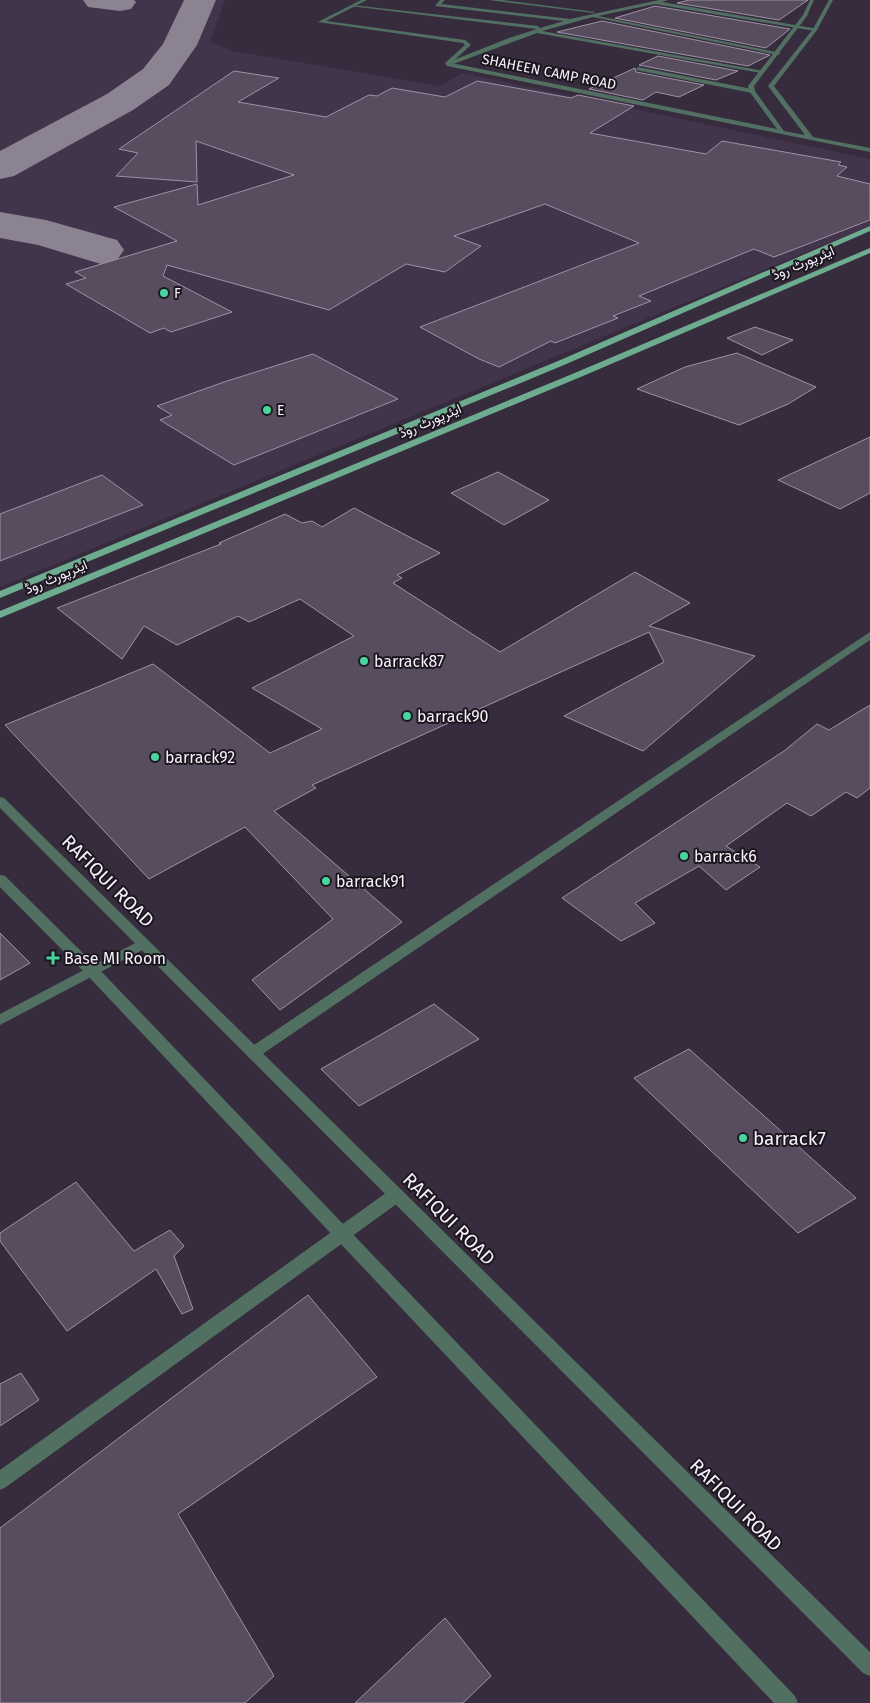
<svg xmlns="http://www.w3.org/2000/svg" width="870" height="1703" viewBox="0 0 870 1703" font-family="'Fira Sans',Vazirmatn,sans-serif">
<rect width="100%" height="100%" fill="#372c3e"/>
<path fill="#42344b" d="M0 0H225L210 42 233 51 439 86 463 73 870 159V226L0 587Z"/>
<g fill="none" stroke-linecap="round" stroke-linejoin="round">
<g fill="#8c8392" fill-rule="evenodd">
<path d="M83 0H134L136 2 131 9 120 11 88 7Z"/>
<path d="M184 0H216L197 45 169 85 133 110 14 176 0 179V151L107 94 143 69 163 44Z"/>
<path d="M0 212 46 220 117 240 124 250 117 260 101 264 38 245 0 238Z"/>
</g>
</g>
<g fill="#584c5f" stroke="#9f92a8">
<path d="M689 0H808L779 20 677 3Z"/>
<path d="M655 6 790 29 766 48 615 18Z"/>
<path d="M602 21 770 55 748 66 557 32Z"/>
<path d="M658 56 738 71 716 80 639 65Z"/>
<path d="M635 68 636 72 704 85 679 97 656 92 643 100 589 89Z"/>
<path d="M234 71 279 78 238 102 326 117 369 95 377 96 392 88 445 97 477 81 571 98 578 95 634 106 590 133 706 154 722 141 841 162 838 165 847 167 837 176 870 184V220L774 257 754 249 639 296 651 301 613 316 618 318 555 343 551 341 499 367 479 359 420 327 639 243 545 204 454 236 481 246 445 272 406 264 329 310 167 265 163 276 232 312 171 332 164 328 150 333 66 284 86 278 75 272 177 241 114 207 197 184 198 205 294 175 196 141 197 182 116 176 138 153 119 149Z"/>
<path d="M755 327 793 340 762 355 727 338Z"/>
<path d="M737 353 816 387 788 404 739 425 637 389 685 367Z"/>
<path d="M313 354 398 399 234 465 160 420 172 415 157 406 224 382Z"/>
<path d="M870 437V493L840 509 778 480Z"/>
<path d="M498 472 549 500 504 525 451 493Z"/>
<path d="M102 475 143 505 0 561V514Z"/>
<path d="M354 508 440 553 397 575 402 578 393 583 500 652 635 572 690 603 649 626 755 656 643 751 564 716 664 662 649 632 312 785 316 788 274 811 402 922 280 1010 252 980 333 919 245 827 149 879 5 725 153 664 270 753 322 729 252 688 354 636 300 599 249 622 238 616 177 645 144 626 122 659 57 608 221 544 219 543 285 514 302 523 312 521 322 527Z"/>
<path d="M870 705V788L857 798 846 792 811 816 787 803 726 846 760 867 726 890 699 866 635 903 655 923 621 941 562 898 784 751 817 724 829 730Z"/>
<path d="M0 933 30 963 0 980Z"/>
<path d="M434 1004 479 1039 359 1106 321 1069Z"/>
<path d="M689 1049 856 1198 798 1233 634 1078Z"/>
<path d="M76 1182 134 1251 170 1230 184 1246 174 1256 193 1309 182 1314 156 1269 67 1331 0 1241V1233Z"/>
<path d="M308 1295 377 1377 178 1514 274 1676 245 1703H0V1528Z"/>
<path d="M21 1373 39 1400 0 1426V1384Z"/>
<path d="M445 1618 491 1676 463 1703H355Z"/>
</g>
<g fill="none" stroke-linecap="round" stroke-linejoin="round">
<g fill="#517061" fill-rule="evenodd">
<path d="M440 0H445L441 4 570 19 659 0H668L662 2 818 29 815 31 655 4 598 16 781 53 778 55 593 17 542 31 764 71 761 73 537 33 448 66 446 63 509 38 537 29 350 6 352 5 538 26 540 28 564 21 435 6Z"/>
<path d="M489 0H503L595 12 593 13Z"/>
<path d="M638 67 752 89 755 91 752 93 636 70Z"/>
<path d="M870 632V640L258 1057 253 1059 248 1057 246 1053 248 1049Z"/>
<path d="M143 939 148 941 150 944 148 947 0 1025V1014Z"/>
<path d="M396 1188 402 1190 404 1195 402 1200 6 1487 0 1490V1470L390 1190Z"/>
</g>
<g fill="#517061" fill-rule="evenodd">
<path d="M361 0H367L326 21 465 40 471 45 451 63 777 129 749 91 748 86 803 15 810 0H814L807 16 754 86 755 91 784 131 805 135 768 86 813 29 829 0H833L817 30 774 86 813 137 870 148V152L447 66 445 63 465 45 463 43 318 22Z"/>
<path d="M0 797 4 798 870 1652V1676L863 1673 0 808Z"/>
<path d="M0 875 5 876 97 967 795 1696 798 1703H774L87 975 0 887Z"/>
</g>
<g fill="#6dac8f" fill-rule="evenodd">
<path d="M870 226V231L564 365 0 598V591L558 361Z"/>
<path d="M870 248V253L583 376 0 618V611L577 372Z"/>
</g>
</g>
<g fill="#48d49d" stroke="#1c171f" stroke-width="2">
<circle cx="164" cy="293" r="5"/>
<circle cx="267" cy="410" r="5"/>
<circle cx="364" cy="661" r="5"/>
<circle cx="407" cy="716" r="5"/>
<circle cx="155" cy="757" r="5"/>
<circle cx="684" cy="856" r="5"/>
<circle cx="326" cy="881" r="5"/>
<path d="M50.5 950.5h5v5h5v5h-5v5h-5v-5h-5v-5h5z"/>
<circle cx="743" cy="1138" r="5"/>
</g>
<g text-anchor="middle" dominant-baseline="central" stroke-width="4" stroke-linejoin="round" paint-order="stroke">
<g font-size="14" fill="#f7f0fc" stroke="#1c171f">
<text transform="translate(549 72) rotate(11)">SHAHEEN CAMP ROAD</text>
<text transform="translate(803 263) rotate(-23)">ایئرپورٹ روڈ</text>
<text transform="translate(430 421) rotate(-23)">ایئرپورٹ روڈ</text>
<text transform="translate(56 577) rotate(-23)">ایئرپورٹ روڈ</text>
</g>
<g font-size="14" fill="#f7f0fc" stroke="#1c171f" text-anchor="start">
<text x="174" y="293">F</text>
<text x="277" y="410">E</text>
</g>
<g font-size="16" fill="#f7f0fc" stroke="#1c171f" text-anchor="start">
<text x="374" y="661">barrack87</text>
<text x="417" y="716">barrack90</text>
<text x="165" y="757">barrack92</text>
<text x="694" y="856">barrack6</text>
<text x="336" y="881">barrack91</text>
<text x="64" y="958">Base MI Room</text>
</g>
<g font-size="19" fill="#f7f0fc" stroke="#1c171f">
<text transform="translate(108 881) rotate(45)">RAFIQUI ROAD</text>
<text transform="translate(449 1219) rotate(45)">RAFIQUI ROAD</text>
<text transform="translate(736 1505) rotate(45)">RAFIQUI ROAD</text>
</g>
<g font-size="19" fill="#f7f0fc" stroke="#1c171f" text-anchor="start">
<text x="753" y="1138">barrack7</text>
</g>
</g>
</svg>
